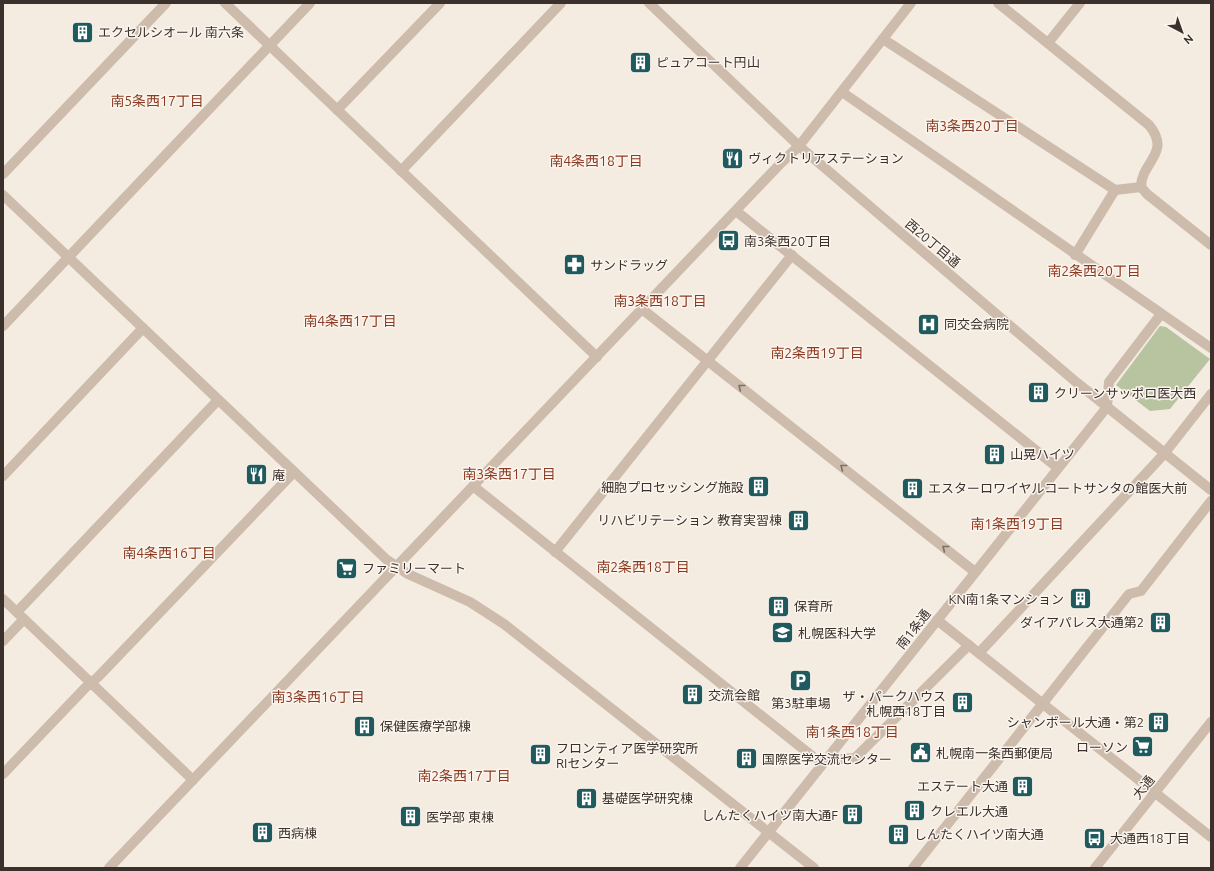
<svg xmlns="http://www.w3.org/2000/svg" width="1214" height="871" viewBox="0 0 1214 871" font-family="Ubuntu,'Noto Sans JP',sans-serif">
<rect width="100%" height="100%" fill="#f4ebe1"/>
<path fill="#b8c4a0" d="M1160 326 1166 327 1210 359 1170 409 1150 411 1116 385Z"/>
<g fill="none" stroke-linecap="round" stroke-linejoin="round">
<g stroke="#cdbbac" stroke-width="10">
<path d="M225 3 597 357"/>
<path d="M649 3 799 146 819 163 1076 382 1211 490"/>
<path d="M998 3 1149 125C1172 153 1141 162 1141 187L1147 194 1211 245"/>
<path d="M883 39 1115 190 1141 187"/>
<path d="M1048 43 1080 3"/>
<path d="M842 92 1211 348"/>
<path d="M337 110 440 3"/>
<path d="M401 171 561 3"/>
<path d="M3 174 166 3"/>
<path d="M3 195 387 560 408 574 470 602 504 624 814 868"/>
<path d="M736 211 1058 468"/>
<path d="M1075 255 1115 190"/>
<path d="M642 309 975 572"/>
<path d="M3 326 310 3"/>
<path d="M3 476 143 328"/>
<path d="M473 486 822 764"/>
<path d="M555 552 792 255"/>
<path d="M3 599 193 780"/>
<path d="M17 612 218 400"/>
<path d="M937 620 1211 837"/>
<path d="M3 641 24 619"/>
<path d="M979 653 1164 454 1211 394"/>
<path d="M826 760 855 758 969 645"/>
<path d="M3 774 85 688 98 677 294 472"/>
<path d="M109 868 781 163 799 146 911 3"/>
<path d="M740 868 1107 407 1109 382 1161 314"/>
<path d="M913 868 1129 594 1141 591 1211 501"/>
<path d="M1095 868 1211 722"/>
</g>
</g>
<defs><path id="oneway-chevron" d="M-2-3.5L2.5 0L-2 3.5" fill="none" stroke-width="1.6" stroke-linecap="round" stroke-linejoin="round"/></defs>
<g stroke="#7d6f65">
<use href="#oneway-chevron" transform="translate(741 387) rotate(-142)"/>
<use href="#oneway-chevron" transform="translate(843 467) rotate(-142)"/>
<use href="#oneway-chevron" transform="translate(945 548) rotate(-142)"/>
</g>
<defs>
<symbol id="building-square" viewBox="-11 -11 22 22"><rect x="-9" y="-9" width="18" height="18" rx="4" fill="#1f5a5e" stroke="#fbf5ee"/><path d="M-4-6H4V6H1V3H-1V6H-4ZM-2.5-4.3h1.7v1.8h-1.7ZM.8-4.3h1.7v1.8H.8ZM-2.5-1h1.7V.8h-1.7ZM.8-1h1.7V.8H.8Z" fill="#fff"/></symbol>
<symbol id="restaurant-square" viewBox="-11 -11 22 22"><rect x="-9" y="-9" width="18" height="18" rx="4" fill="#1f5a5e" stroke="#fbf5ee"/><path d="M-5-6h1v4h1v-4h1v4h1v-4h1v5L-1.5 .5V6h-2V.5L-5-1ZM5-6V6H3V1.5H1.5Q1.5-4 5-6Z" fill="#fff"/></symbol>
<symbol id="bus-square" viewBox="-11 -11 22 22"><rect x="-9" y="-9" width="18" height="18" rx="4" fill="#1f5a5e" stroke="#fbf5ee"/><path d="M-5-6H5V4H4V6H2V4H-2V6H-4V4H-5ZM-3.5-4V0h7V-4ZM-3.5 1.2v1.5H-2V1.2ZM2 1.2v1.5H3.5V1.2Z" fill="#fff"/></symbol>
<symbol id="pharmacy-square" viewBox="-11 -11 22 22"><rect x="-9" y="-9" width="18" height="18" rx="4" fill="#1f5a5e" stroke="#fbf5ee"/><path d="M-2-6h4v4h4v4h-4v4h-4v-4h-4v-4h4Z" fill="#fff"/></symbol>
<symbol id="hospital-square" viewBox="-11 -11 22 22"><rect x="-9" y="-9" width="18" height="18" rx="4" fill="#1f5a5e" stroke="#fbf5ee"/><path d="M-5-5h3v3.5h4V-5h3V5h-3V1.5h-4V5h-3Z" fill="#fff"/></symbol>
<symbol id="supermarket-square" viewBox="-11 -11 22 22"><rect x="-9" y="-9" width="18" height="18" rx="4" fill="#1f5a5e" stroke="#fbf5ee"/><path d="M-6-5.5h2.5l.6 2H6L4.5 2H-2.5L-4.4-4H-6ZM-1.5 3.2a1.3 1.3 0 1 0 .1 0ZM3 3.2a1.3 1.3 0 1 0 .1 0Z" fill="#fff"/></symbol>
<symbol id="university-square" viewBox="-11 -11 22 22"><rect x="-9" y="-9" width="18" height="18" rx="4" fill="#1f5a5e" stroke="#fbf5ee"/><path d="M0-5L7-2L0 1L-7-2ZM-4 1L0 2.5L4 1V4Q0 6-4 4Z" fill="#fff"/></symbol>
<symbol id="parking-square" viewBox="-11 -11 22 22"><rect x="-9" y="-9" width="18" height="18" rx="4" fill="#1f5a5e" stroke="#fbf5ee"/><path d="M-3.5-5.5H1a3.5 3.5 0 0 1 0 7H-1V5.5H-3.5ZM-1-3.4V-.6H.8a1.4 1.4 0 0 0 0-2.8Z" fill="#fff"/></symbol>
<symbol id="civic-square" viewBox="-11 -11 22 22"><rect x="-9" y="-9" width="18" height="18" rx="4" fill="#1f5a5e" stroke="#fbf5ee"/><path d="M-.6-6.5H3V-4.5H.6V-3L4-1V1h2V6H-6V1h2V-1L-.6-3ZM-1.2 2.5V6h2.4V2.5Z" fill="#fff"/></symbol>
</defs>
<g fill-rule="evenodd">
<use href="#building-square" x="70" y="20" width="25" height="25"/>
<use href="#building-square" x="628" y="50" width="25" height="25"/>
<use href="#restaurant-square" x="720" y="146" width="25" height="25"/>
<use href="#bus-square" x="716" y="228" width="25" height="25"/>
<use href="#pharmacy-square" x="562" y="252" width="25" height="25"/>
<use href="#hospital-square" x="916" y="312" width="25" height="25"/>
<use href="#building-square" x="1026" y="380" width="25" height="25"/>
<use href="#building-square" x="982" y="442" width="25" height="25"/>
<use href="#restaurant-square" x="244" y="462" width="25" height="25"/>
<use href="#building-square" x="746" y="474" width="25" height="25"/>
<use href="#building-square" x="900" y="476" width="25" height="25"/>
<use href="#building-square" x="786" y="508" width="25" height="25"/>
<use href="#supermarket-square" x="334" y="556" width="25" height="25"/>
<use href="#building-square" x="1068" y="586" width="25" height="25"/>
<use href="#building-square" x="766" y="594" width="25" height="25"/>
<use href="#building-square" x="1148" y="610" width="25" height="25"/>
<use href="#university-square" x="770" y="620" width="25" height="25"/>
<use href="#parking-square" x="788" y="668" width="25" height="25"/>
<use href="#building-square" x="680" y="682" width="25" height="25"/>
<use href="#building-square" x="950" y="690" width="25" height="25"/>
<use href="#building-square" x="1146" y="710" width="25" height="25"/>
<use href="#building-square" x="352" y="714" width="25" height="25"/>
<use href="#supermarket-square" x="1130" y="734" width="25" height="25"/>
<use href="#civic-square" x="908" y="740" width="25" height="25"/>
<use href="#building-square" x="528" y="742" width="25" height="25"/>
<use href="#building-square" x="734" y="746" width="25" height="25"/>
<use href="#building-square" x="1010" y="774" width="25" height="25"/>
<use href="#building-square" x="574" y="786" width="25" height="25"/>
<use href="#building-square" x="902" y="798" width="25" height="25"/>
<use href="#building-square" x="840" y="802" width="25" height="25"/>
<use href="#building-square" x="398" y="804" width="25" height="25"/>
<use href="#building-square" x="250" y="820" width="25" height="25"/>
<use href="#building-square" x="886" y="822" width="25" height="25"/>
<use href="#bus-square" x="1082" y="826" width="25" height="25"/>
</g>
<g text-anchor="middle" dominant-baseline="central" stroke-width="3" stroke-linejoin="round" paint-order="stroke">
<g font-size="13" fill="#3b302b" stroke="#fbf5ee" text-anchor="start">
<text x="98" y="32">エクセルシオール 南六条</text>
<text x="656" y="62">ピュアコート円山</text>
<text x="748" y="158">ヴィクトリアステーション</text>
<text x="744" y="241">南3条西20丁目</text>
<text x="590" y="265">サンドラッグ</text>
<text x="944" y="324">同交会病院</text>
<text x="1054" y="393">クリーンサッポロ医大西</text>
<text x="1010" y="454">山晃ハイツ</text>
<text x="272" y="475">庵</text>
<text x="744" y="487" text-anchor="end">細胞プロセッシング施設</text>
<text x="928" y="488">エスターロワイヤルコートサンタの館医大前</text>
<text x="782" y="520" text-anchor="end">リハビリテーション 教育実習棟</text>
<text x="362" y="568">ファミリーマート</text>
<text x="1064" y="599" text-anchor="end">KN南1条マンション</text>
<text x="794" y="606">保育所</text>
<text x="1144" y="622" text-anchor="end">ダイアパレス大通第2</text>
<text x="798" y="633">札幌医科大学</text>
<text x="708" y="695">交流会館</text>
<text x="946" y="696" text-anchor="end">ザ・パークハウス<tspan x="946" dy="15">札幌西18丁目</tspan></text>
<text x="801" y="703" text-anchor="middle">第3駐車場</text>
<text x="1144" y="722" text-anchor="end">シャンボール大通・第2</text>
<text x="380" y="726">保健医療学部棟</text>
<text x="1128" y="747" text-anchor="end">ローソン</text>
<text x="556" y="748">フロンティア医学研究所<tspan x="556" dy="15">RIセンター</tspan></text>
<text x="936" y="753">札幌南一条西郵便局</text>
<text x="762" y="759">国際医学交流センター</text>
<text x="1008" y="786" text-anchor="end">エステート大通</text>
<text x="602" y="798">基礎医学研究棟</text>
<text x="930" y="811">クレエル大通</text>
<text x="838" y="815" text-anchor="end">しんたくハイツ南大通F</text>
<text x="426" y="817">医学部 東棟</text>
<text x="278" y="833">西病棟</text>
<text x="914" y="834">しんたくハイツ南大通</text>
<text x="1110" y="838">大通西18丁目</text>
</g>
<g font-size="13" fill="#3b302b" stroke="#fbf5ee">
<text transform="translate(933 243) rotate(40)">西20丁目通</text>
<text transform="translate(913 629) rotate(-52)">南1条通</text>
<text transform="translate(1143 787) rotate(-51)">大通</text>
</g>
<g font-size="14" fill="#8c3b22" stroke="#fbf5ee">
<text x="157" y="101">南5条西17丁目</text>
<text x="972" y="126">南3条西20丁目</text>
<text x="596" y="161">南4条西18丁目</text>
<text x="1094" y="271">南2条西20丁目</text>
<text x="660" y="301">南3条西18丁目</text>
<text x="350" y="321">南4条西17丁目</text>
<text x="817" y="353">南2条西19丁目</text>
<text x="509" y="474">南3条西17丁目</text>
<text x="1017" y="524">南1条西19丁目</text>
<text x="169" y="553">南4条西16丁目</text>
<text x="643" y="567">南2条西18丁目</text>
<text x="318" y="697">南3条西16丁目</text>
<text x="852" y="732">南1条西18丁目</text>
<text x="464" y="776">南2条西17丁目</text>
</g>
</g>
<rect width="1214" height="871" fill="none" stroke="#3b302b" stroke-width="8"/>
<g transform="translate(1182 32) rotate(139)" stroke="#fbf5ee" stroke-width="3" paint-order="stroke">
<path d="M0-3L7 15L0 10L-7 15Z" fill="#3b302b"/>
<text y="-6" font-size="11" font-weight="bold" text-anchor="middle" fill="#3b302b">N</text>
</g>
</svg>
